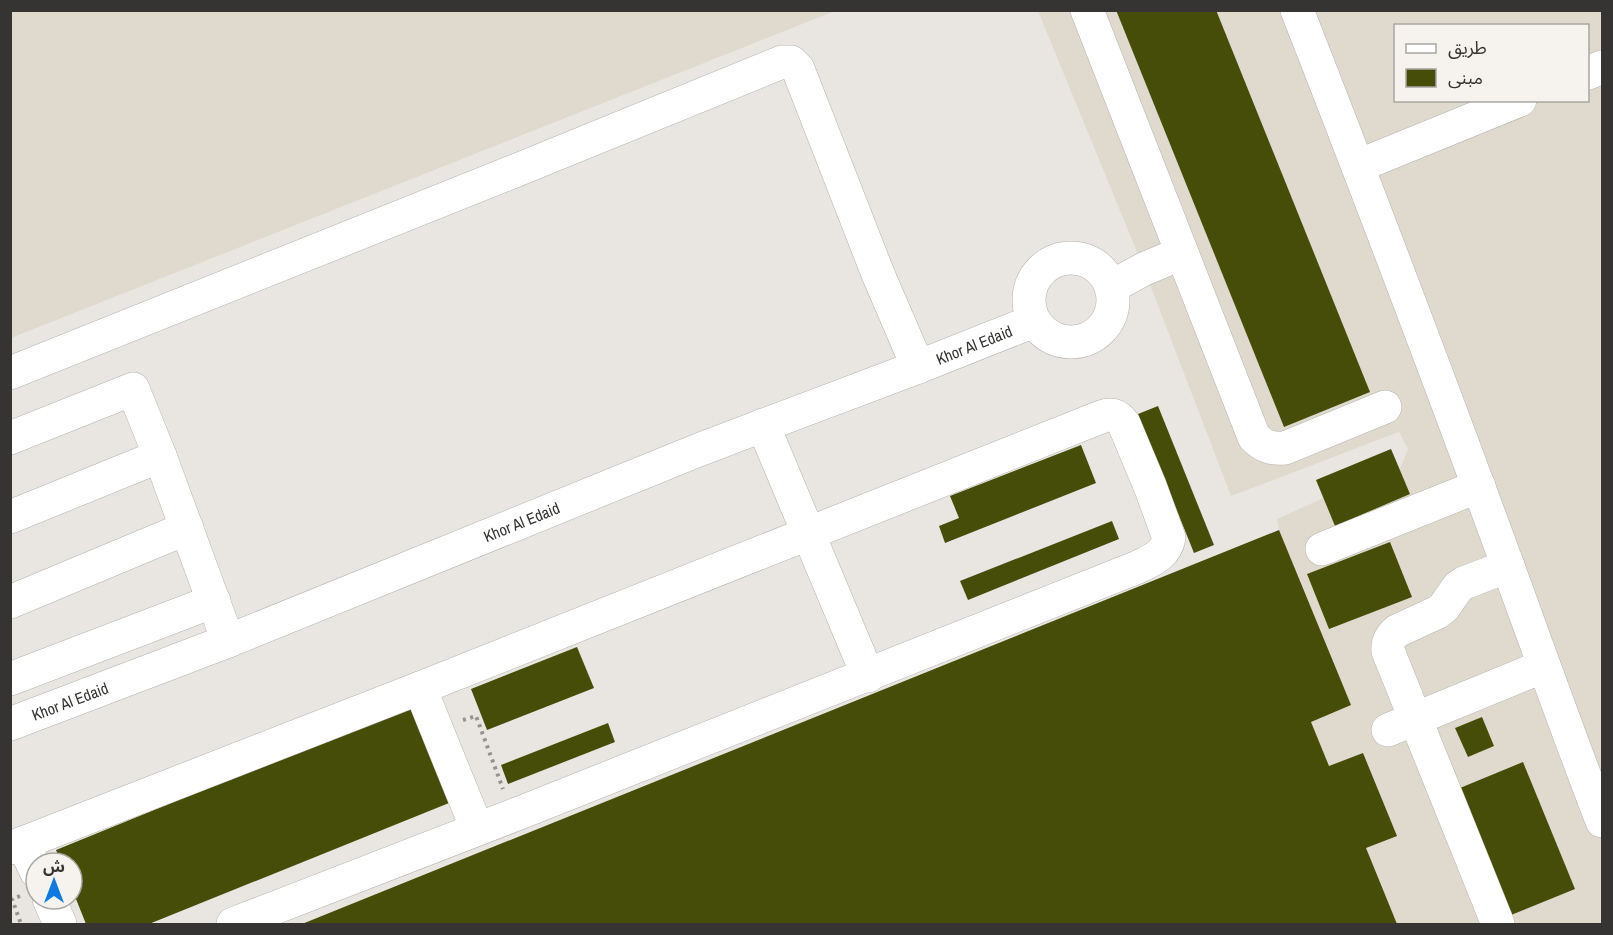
<svg xmlns="http://www.w3.org/2000/svg" width="1613" height="935" viewBox="0 0 1613 935" font-family="'Archivo Narrow','Noto Sans Arabic',sans-serif">
<rect width="100%" height="100%" fill="#e9e6e1"/>
<g fill="#e0dace" fill-rule="evenodd">
<path d="M11 10H835V11L11 338Z"/>
<path d="M1038 11H1602V924H302L1279 530 1277 519 1323 498 1316 480 1391 449 1400 469 1408 449 1399 432 1231 496 1144 269ZM1396 26H1588V100H1396Z"/>
</g>
<g fill="#454d09">
<path d="M1116 10H1216L1370 392 1284 427Z"/>
<path d="M1158 406 1214 545 1194 553 1138 414Z"/>
<path d="M1081 445 1096 483 945 543 939 526 959 518 950 496Z"/>
<path d="M1391 449 1410 494 1335 526 1316 480Z"/>
<path d="M1112 521 1119 539 968 600 960 581Z"/>
<path d="M1279 530 1351 705 1311 722 1329 766 1363 753 1397 836 1366 848 1397 924H302Z"/>
<path d="M1390 542 1412 597 1329 629 1307 574Z"/>
<path d="M577 647 594 688 487 730 471 689Z"/>
<path d="M414 704 454 801 149 924H86L72 889V863H61L56 850Z"/>
<path d="M1482 717 1494 746 1468 757 1455 728Z"/>
<path d="M608 723 615 742 508 784 501 765Z"/>
<path d="M1523 762 1575 889 1511 915 1460 788Z"/>
</g>
<g fill="none" stroke-linecap="round" stroke-linejoin="round">
<defs>
<g id="minor">
<path d="M1087 10 1254 437C1264 447 1272 449 1285 448L1385 407"/>
<path d="M1297 10C1359 168 1419 326 1478 485 1520 597 1559 710 1602 821"/>
<path d="M1588 73 1602 67"/>
<path d="M1358 166 1520 100"/>
<circle cx="1071" cy="300" r="42"/>
<path d="M1111 287 1144 269 1182 253"/>
<path d="M10 373 517 170 782 62H791L798 69 878 274 918 367"/>
<path d="M763 425 868 676"/>
<path d="M10 438 133 389 160 456"/>
<path d="M10 517 160 456 228 641"/>
<path d="M1322 549 1479 486"/>
<path d="M10 602 187 528"/>
<path d="M10 679 214 601"/>
<path d="M420 688 477 829"/>
<path id="s1" d="M10 724 228 641 701 449 918 367 1034 321"/>
<path d="M1388 730 1544 666"/>
<path d="M23 843 36 871"/>
<path d="M10 848 420 688 1101 417C1111 413 1118 415 1124 424L1150 486 1169 538C1166 555 1152 560 1138 567L522 812 233 924"/>
<path d="M49 899 60 924"/>
<path d="M1498 924 1388 651C1387 642 1390 637 1397 631L1438 612 1444 607 1458 587 1464 583 1508 566"/>
</g>
</defs>
<use href="#minor" stroke="#b6b3ae" stroke-width="34"/>
<g stroke="#95928f" stroke-width="4" stroke-dasharray="3 4.5" stroke-linecap="butt">
<path d="M463 720 476 716 503 789"/>
<path d="M20 896 12 899 21 924"/>
</g>
<use href="#minor" stroke="#fff" stroke-width="33"/>
</g>
<g text-anchor="middle" dominant-baseline="central" stroke-width="6" stroke-linejoin="round" paint-order="stroke">
<g font-size="16" fill="#353432" stroke="#f6f3ee">
<text stroke="none"><textPath href="#s1" startOffset="1036">Khor Al Edaid</textPath></text>
<text stroke="none"><textPath href="#s1" startOffset="550">Khor Al Edaid</textPath></text>
<text stroke="none"><textPath href="#s1" startOffset="64">Khor Al Edaid</textPath></text>
</g>
</g>
<rect width="1613" height="935" fill="none" stroke="#353432" stroke-width="24"/>
<rect x="1394" y="24" width="195" height="78" fill="#f6f3ee" stroke="#a9a7a3" stroke-width="1.5"/>
<rect x="1406" y="44" width="30" height="9" fill="#ffffff" stroke="#a9a7a3" stroke-width="1.5"/>
<text x="1448" y="54" font-size="18" fill="#353432">طريق</text>
<rect x="1406" y="69" width="30" height="18" fill="#454d09" stroke="#a9a7a3" stroke-width="1.5"/>
<text x="1448" y="84" font-size="18" fill="#353432">مبنى</text>
<g transform="translate(54 881)"><circle r="28" fill="#f6f3ee" stroke="#a9a7a3" stroke-width="1.5"/>
<path d="M0-4.5L10 22L0 15L-10 22Z" fill="#0e7ae1"/>
<text y="-9" font-size="16" font-weight="bold" text-anchor="middle" fill="#353432">ش</text>
</g>
</svg>
